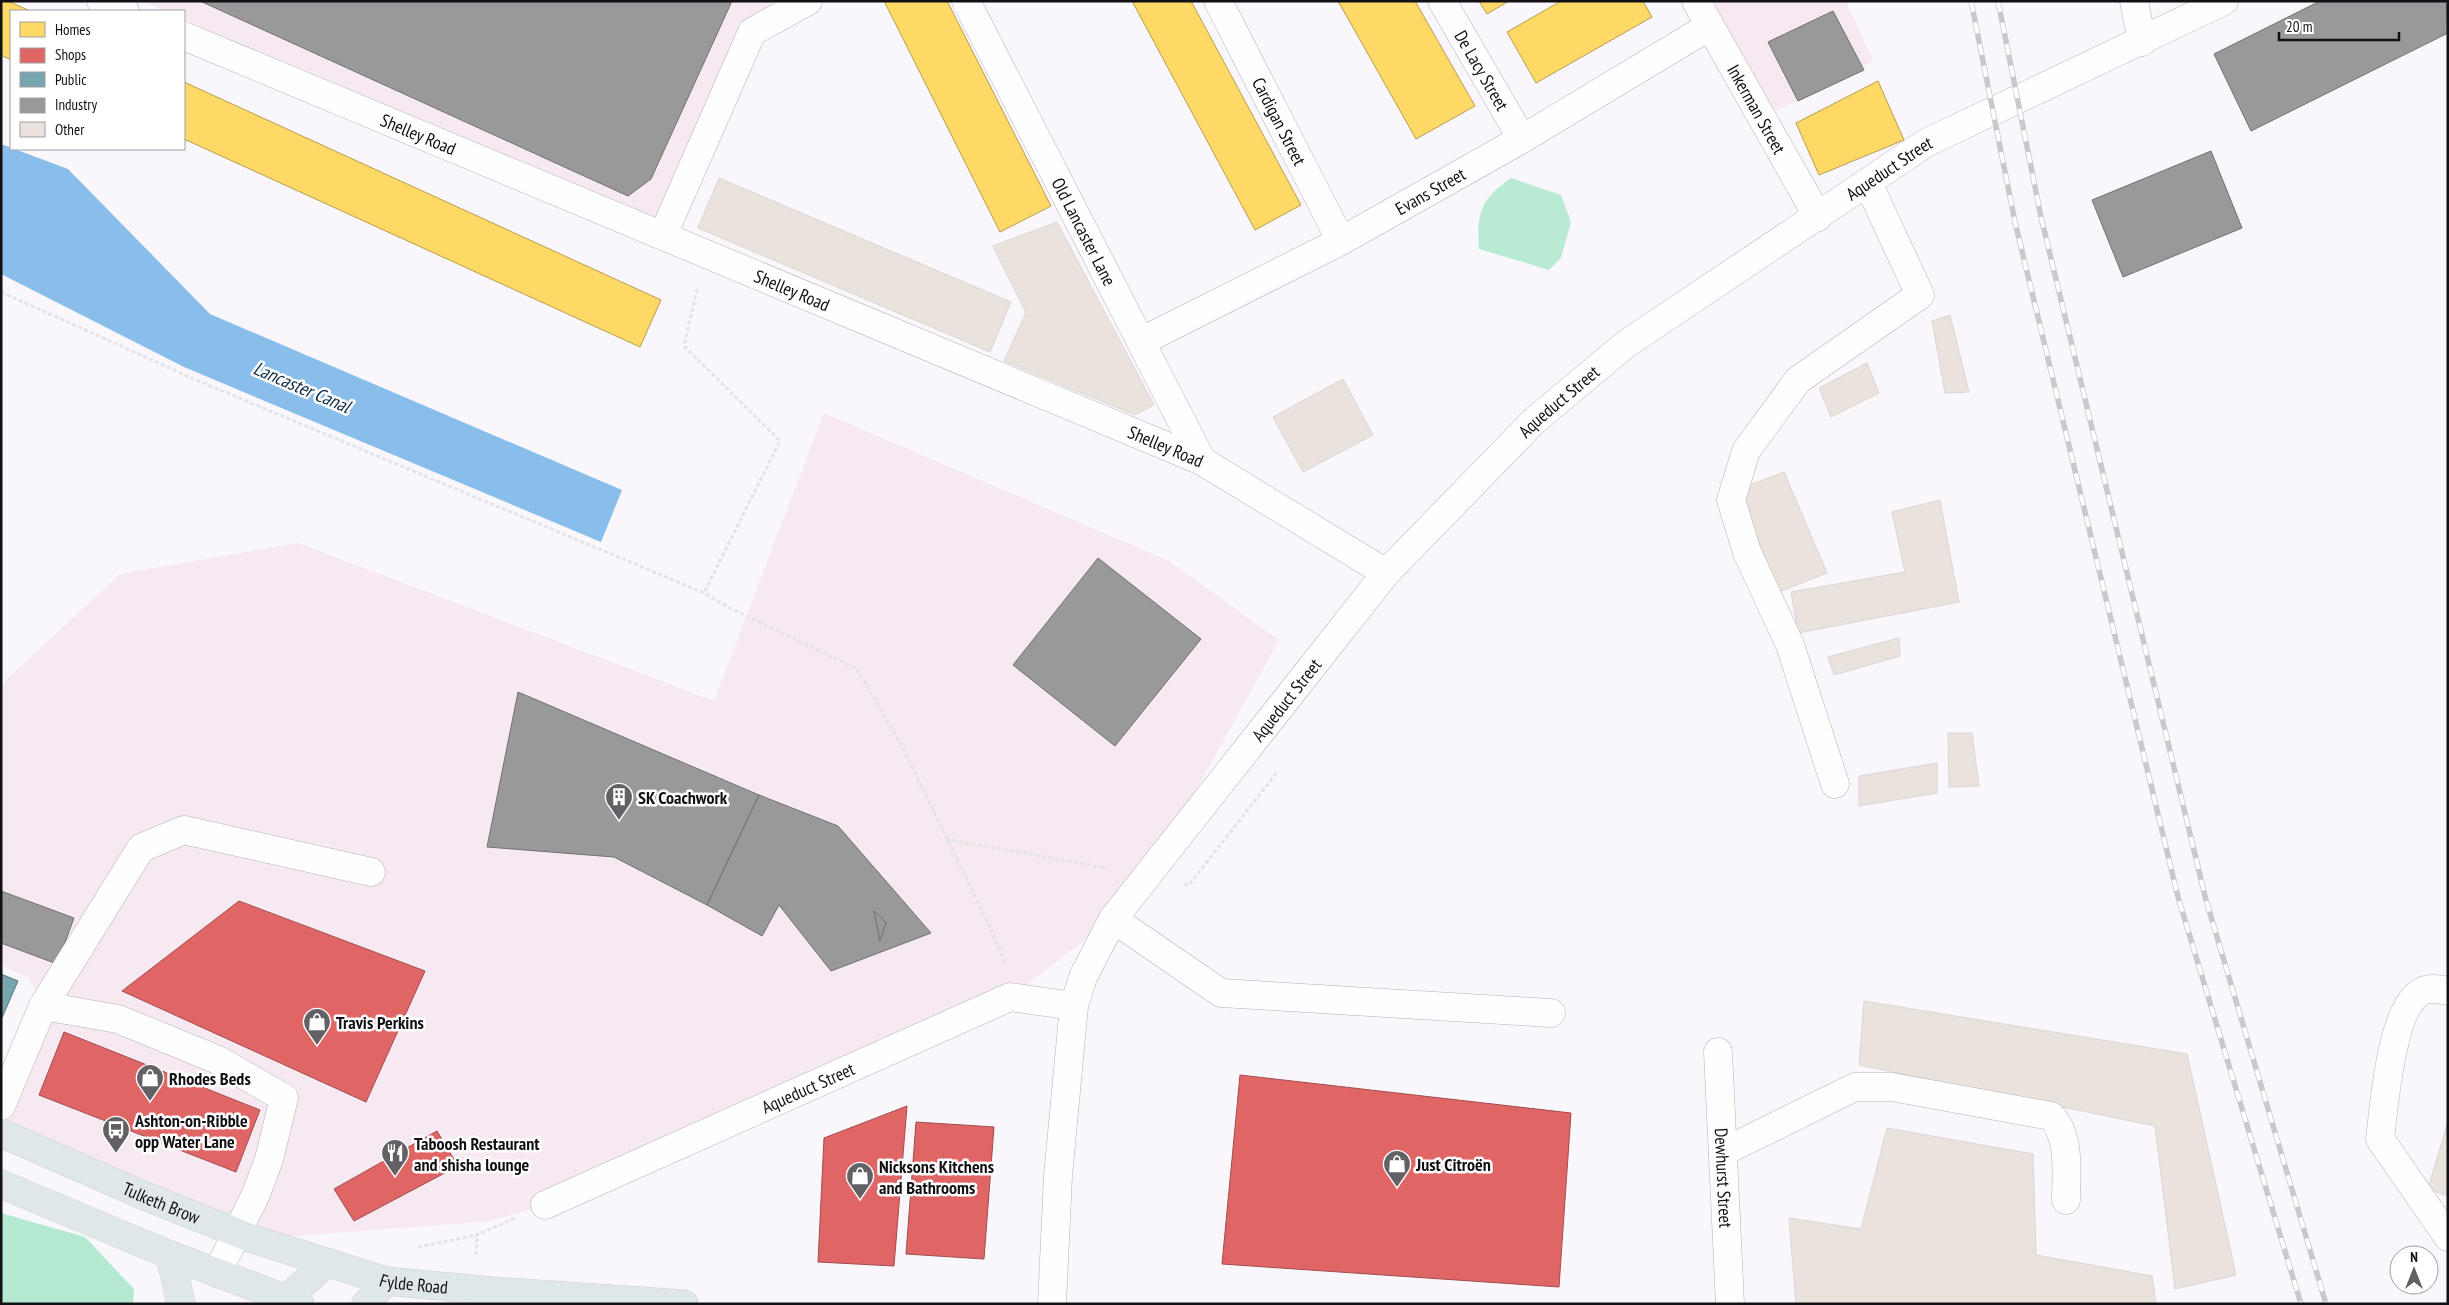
<svg xmlns="http://www.w3.org/2000/svg" width="2449" height="1305" viewBox="0 0 2449 1305" font-family="'PT Sans Narrow',sans-serif">
<rect width="100%" height="100%" fill="#f9f6fc"/>
<g fill="#f6e9f1">
<path d="M142 1H773L670 226 184 19V11H165Z"/>
<path d="M1715 1H1846L1873 61 1770 114 1715 20Z"/>
<path d="M824 413 1169 561 1279 640 1149 876 1113 919 1010 997 545 1205 491 1221 253 1239 1 1132V1106L43 1006 29 978 1 965V690L7 679 120 574 298 543 714 701Z"/>
</g>
<path fill="#b9ead3" d="M1511 178 1561 195 1571 222 1561 258 1549 270 1479 249C1476 213 1481 199 1511 178Z"/>
<path fill="#b5e9d1" d="M1 1213 85 1237 134 1289 133 1304H1Z"/>
<path fill="#8abeea" d="M1 144 68 169 210 314 622 490 601 542 184 367 1 274Z"/>
<g fill="#ffd966" stroke="#b89d4e">
<path d="M1 1H8L30 11H11V60L1 55Z"/>
<path d="M884 1H947L1051 206 1000 232Z"/>
<path d="M1132 1H1191L1301 205 1255 230Z"/>
<path d="M1338 1H1415L1475 106 1416 139Z"/>
<path d="M1479 1H1509L1487 14Z"/>
<path d="M1561 1H1643L1652 17 1536 83 1507 32Z"/>
<path d="M1878 81 1904 140 1819 175 1796 123Z"/>
<path d="M184 82 661 300 640 347 184 139Z"/>
</g>
<g fill="#e06666" stroke="#a24c4e">
<path d="M239 901 425 971 366 1102 122 991Z"/>
<path d="M64 1032 260 1110 236 1172 39 1095Z"/>
<path d="M1240 1075 1571 1113 1559 1287 1222 1264Z"/>
<path d="M907 1106 894 1266 818 1262 824 1138Z"/>
<path d="M916 1122 994 1127 984 1259 906 1254Z"/>
<path d="M437 1131 458 1166 354 1221 334 1189Z"/>
</g>
<path fill="#76a5af" stroke="#587881" d="M1 974 18 981 1 1020Z"/>
<g fill="#999" stroke="#707071">
<path d="M200 1H732L651 179 628 196Z"/>
<path d="M2320 1H2446L2448 33 2251 131 2214 54Z"/>
<path d="M1833 11 1864 70 1798 101 1768 42Z"/>
<path d="M2211 151 2242 228 2123 277 2092 200Z"/>
<path d="M1098 558 1201 639 1115 746 1013 665Z"/>
<path d="M518 692 759 795 707 905 614 857 487 847Z"/>
<path d="M759 795 838 826 931 933 831 971 779 905 762 936 707 905Z"/>
<path d="M1 891 74 918 57 964 1 943Z"/>
<path d="M874 911 886 923 880 941Z"/>
</g>
<g fill="#eae2dc" stroke="#dad6d6">
<path d="M719 178 1011 302 990 352 698 228Z"/>
<path d="M1057 222 1154 405 1135 415 1004 361 1026 313 993 246Z"/>
<path d="M1950 315 1969 392 1945 393 1932 321Z"/>
<path d="M1867 363 1879 393 1831 417 1819 388Z"/>
<path d="M1343 379 1373 435 1303 472 1273 417Z"/>
<path d="M1784 472 1827 573 1779 592 1736 490Z"/>
<path d="M1940 500 1959 602 1798 633 1791 592 1905 572 1892 512Z"/>
<path d="M1899 638 1900 656 1834 675 1828 657Z"/>
<path d="M1948 733H1972L1979 786 1949 787Z"/>
<path d="M1937 763V793L1859 806V776Z"/>
<path d="M1864 1001 2187 1054 2236 1275 2175 1289 2155 1126 1859 1065Z"/>
<path d="M2448 1121V1196L2428 1189Z"/>
<path d="M1887 1128 2033 1154 2036 1255 2152 1276 2156 1304H1796L1789 1218 1861 1229Z"/>
</g>
<g fill="none" stroke-linecap="round" stroke-linejoin="round">
<defs>
<g id="minor">
<path d="M101 1 125 11"/>
<path id="s1" d="M966 1 1202 461"/>
<path id="s2" d="M1218 1 1341 241"/>
<path id="s3" d="M1442 1 1522 139"/>
<path id="s4" d="M1696 1 1818 217"/>
<path d="M2134 1 2142 42"/>
<path id="s5" d="M184 36 1202 461 1386 573"/>
<path d="M663 235 752 32 808 1"/>
<path id="s6" d="M1142 341 1341 241 1522 139 1710 26"/>
<path d="M1835 784 1790 645 1747 552 1731 500 1746 451 1798 380 1920 295 1868 183"/>
<path d="M1113 919 1221 993 1551 1013"/>
<path d="M2448 991C2440 989 2433 988 2425 990 2391 1001 2384 1108 2380 1139L2448 1237"/>
<path d="M43 1006 141 848 184 830 371 872"/>
<path id="s7" d="M1718 1052 1730 1304"/>
<path d="M1 1106 43 1006 118 1019 218 1060 284 1098 269 1159 256 1194 217 1273"/>
<path d="M1723 1152 1855 1087H1892L2051 1116C2071 1137 2066 1174 2066 1200"/>
<path id="s8" d="M545 1205 1010 997 1074 1006"/>
<path id="s9" d="M1052 1304 1058 1176 1074 1006 1083 977 1113 919 1386 573 1534 421 1626 344 1926 143 2224 1"/>
</g>
<g id="major">
<path id="s10" d="M1 1133 147 1197 253 1239 386 1281 492 1291 684 1304"/>
<path d="M1 1184 170 1255 300 1304"/>
<path d="M170 1255 181 1304"/>
<path d="M281 1304 327 1262"/>
<path d="M366 1304 386 1281"/>
</g>
</defs>
<use href="#minor" stroke="#b4b2b7" stroke-width="29"/>
<use href="#major" stroke="#d2d1d4" stroke-width="29"/>
<g stroke="#e4e3e5" stroke-width="3" stroke-dasharray="4 2.5" stroke-linecap="butt">
<path d="M697 289 684 346 780 441 704 593"/>
<path d="M1 292 194 379 704 593 732 609 857 669 903 748 990 927 1006 964"/>
<path d="M946 839 1107 868"/>
<path d="M1184 884 1189 885 1278 771"/>
<path d="M418 1247 477 1235 515 1218"/>
<path d="M476 1255 477 1235"/>
</g>
<use href="#minor" stroke="#fefeff" stroke-width="28"/>
<use href="#major" stroke="#e0e7e8" stroke-width="28"/>
<defs>
<g id="rail">
<path d="M1971 1 2015 222 2178 897 2301 1304"/>
<path d="M1998 1 2041 217 2206 900 2326 1304"/>
</g>
</defs>
<use href="#rail" stroke="#c9c9cb" stroke-width="5.5"/>
<use href="#rail" stroke="#fff" stroke-width="4" stroke-dasharray="11" stroke-linecap="butt"/>
</g>
<defs>
<symbol id="building-pin" viewBox="-11 -11 22 30"><path d="M0 17L-7.5 6A9.5 9.5 0 1 1 7.5 6Z" fill="#636066" stroke="#fff"/><path d="M-4-6H4V6H1V3H-1V6H-4ZM-2.5-4.3h1.7v1.8h-1.7ZM.8-4.3h1.7v1.8H.8ZM-2.5-1h1.7V.8h-1.7ZM.8-1h1.7V.8H.8Z" fill="#fff"/></symbol>
<symbol id="shop-pin" viewBox="-11 -11 22 30"><path d="M0 17L-7.5 6A9.5 9.5 0 1 1 7.5 6Z" fill="#636066" stroke="#fff"/><path d="M-5-2.5h2.3a2.7 3.5 0 0 1 5.4 0H5L5.5 6h-11ZM-1.5-2.5h3a1.5 2.3 0 0 0-3 0Z" fill="#fff"/></symbol>
<symbol id="bus-pin" viewBox="-11 -11 22 30"><path d="M0 17L-7.5 6A9.5 9.5 0 1 1 7.5 6Z" fill="#636066" stroke="#fff"/><path d="M-5-6H5V4H4V6H2V4H-2V6H-4V4H-5ZM-3.5-4V0h7V-4ZM-3.5 1.2v1.5H-2V1.2ZM2 1.2v1.5H3.5V1.2Z" fill="#fff"/></symbol>
<symbol id="restaurant-pin" viewBox="-11 -11 22 30"><path d="M0 17L-7.5 6A9.5 9.5 0 1 1 7.5 6Z" fill="#636066" stroke="#fff"/><path d="M-5-6h1v4h1v-4h1v4h1v-4h1v5L-1.5 .5V6h-2V.5L-5-1ZM5-6V6H3V1.5H1.5Q1.5-4 5-6Z" fill="#fff"/></symbol>
</defs>
<g fill-rule="evenodd">
<use href="#building-pin" x="603" y="781" width="32" height="43"/>
<use href="#shop-pin" x="301" y="1006" width="32" height="43"/>
<use href="#shop-pin" x="134" y="1062" width="32" height="43"/>
<use href="#bus-pin" x="100" y="1114" width="32" height="43"/>
<use href="#restaurant-pin" x="379" y="1137" width="32" height="43"/>
<use href="#shop-pin" x="1381" y="1148" width="32" height="43"/>
<use href="#shop-pin" x="844" y="1160" width="32" height="43"/>
</g>
<g text-anchor="middle" dominant-baseline="central" stroke-width="5" stroke-linejoin="round" paint-order="stroke">
<g font-size="18" fill="#121015" stroke="#fff">
<text stroke="none"><textPath href="#s3" startOffset="80">De Lacy Street</textPath></text>
<text stroke="none"><textPath href="#s4" startOffset="124">Inkerman Street</textPath></text>
<text stroke="none"><textPath href="#s2" startOffset="135">Cardigan Street</textPath></text>
<text stroke="none"><textPath href="#s5" startOffset="254">Shelley Road</textPath></text>
<text stroke="none"><textPath href="#s9" startOffset="1484">Aqueduct Street</textPath></text>
<text stroke="none"><textPath href="#s6" startOffset="325">Evans Street</textPath></text>
<text stroke="none"><textPath href="#s1" startOffset="259">Old Lancaster Lane</textPath></text>
<text stroke="none"><textPath href="#s5" startOffset="659">Shelley Road</textPath></text>
<text stroke="none"><textPath href="#s9" startOffset="1079">Aqueduct Street</textPath></text>
<text stroke="none"><textPath href="#s5" startOffset="1064">Shelley Road</textPath></text>
<text stroke="none"><textPath href="#s9" startOffset="674">Aqueduct Street</textPath></text>
<text stroke="none"><textPath href="#s8" startOffset="288">Aqueduct Street</textPath></text>
<text stroke="none"><textPath href="#s7" startOffset="126">Dewhurst Street</textPath></text>
<text stroke="none"><textPath href="#s10" startOffset="175">Tulketh Brow</textPath></text>
<text stroke="none"><textPath href="#s10" startOffset="441">Fylde Road</textPath></text>
</g>
<g font-size="18" font-weight="bold" fill="#121015" stroke="#fff" text-anchor="start">
<text x="638" y="797">SK Coachwork</text>
<text x="336" y="1022">Travis Perkins</text>
<text x="169" y="1078">Rhodes Beds</text>
<text x="135" y="1120">Ashton-on-Ribble<tspan x="135" dy="21">opp Water Lane</tspan></text>
<text x="414" y="1143">Taboosh Restaurant<tspan x="414" dy="21">and shisha lounge</tspan></text>
<text x="1416" y="1164">Just Citroën</text>
<text x="879" y="1166">Nicksons Kitchens<tspan x="879" dy="21">and Bathrooms</tspan></text>
</g>
<g font-size="19" font-style="italic" fill="#103049" stroke="#fff">
<text transform="translate(302 387) rotate(23)">Lancaster Canal</text>
</g>
</g>
<rect width="2449" height="1305" fill="none" stroke="#121015" stroke-width="5"/>
<rect x="10" y="10" width="175" height="140" fill="#ffffff" stroke="#a09fa1"/>
<rect x="20" y="22" width="25" height="15" fill="#ffd966" stroke="#a09fa1"/>
<text x="55" y="35" font-size="15" fill="#121015">Homes</text>
<rect x="20" y="48" width="25" height="15" fill="#e06666" stroke="#a09fa1"/>
<text x="55" y="60" font-size="15" fill="#121015">Shops</text>
<rect x="20" y="72" width="25" height="15" fill="#76a5af" stroke="#a09fa1"/>
<text x="55" y="85" font-size="15" fill="#121015">Public</text>
<rect x="20" y="98" width="25" height="15" fill="#999999" stroke="#a09fa1"/>
<text x="55" y="110" font-size="15" fill="#121015">Industry</text>
<rect x="20" y="122" width="25" height="15" fill="#eae2dc" stroke="#a09fa1"/>
<text x="55" y="135" font-size="15" fill="#121015">Other</text>
<g transform="translate(2414 1270)"><circle r="24" fill="#ffffff" stroke="#a09fa1"/>
<path d="M0-4L9 19L0 12L-9 19Z" fill="#636066"/>
<text y="-8" font-size="14" font-weight="bold" text-anchor="middle" fill="#121015">N</text>
</g>
<path d="M2279 32v8h120v-8" fill="none" stroke="#121015" stroke-width="2.5"/>
<text x="2286" y="32" font-size="15" fill="#121015" stroke="#ffffff" stroke-width="4" paint-order="stroke">20 m</text>
</svg>
